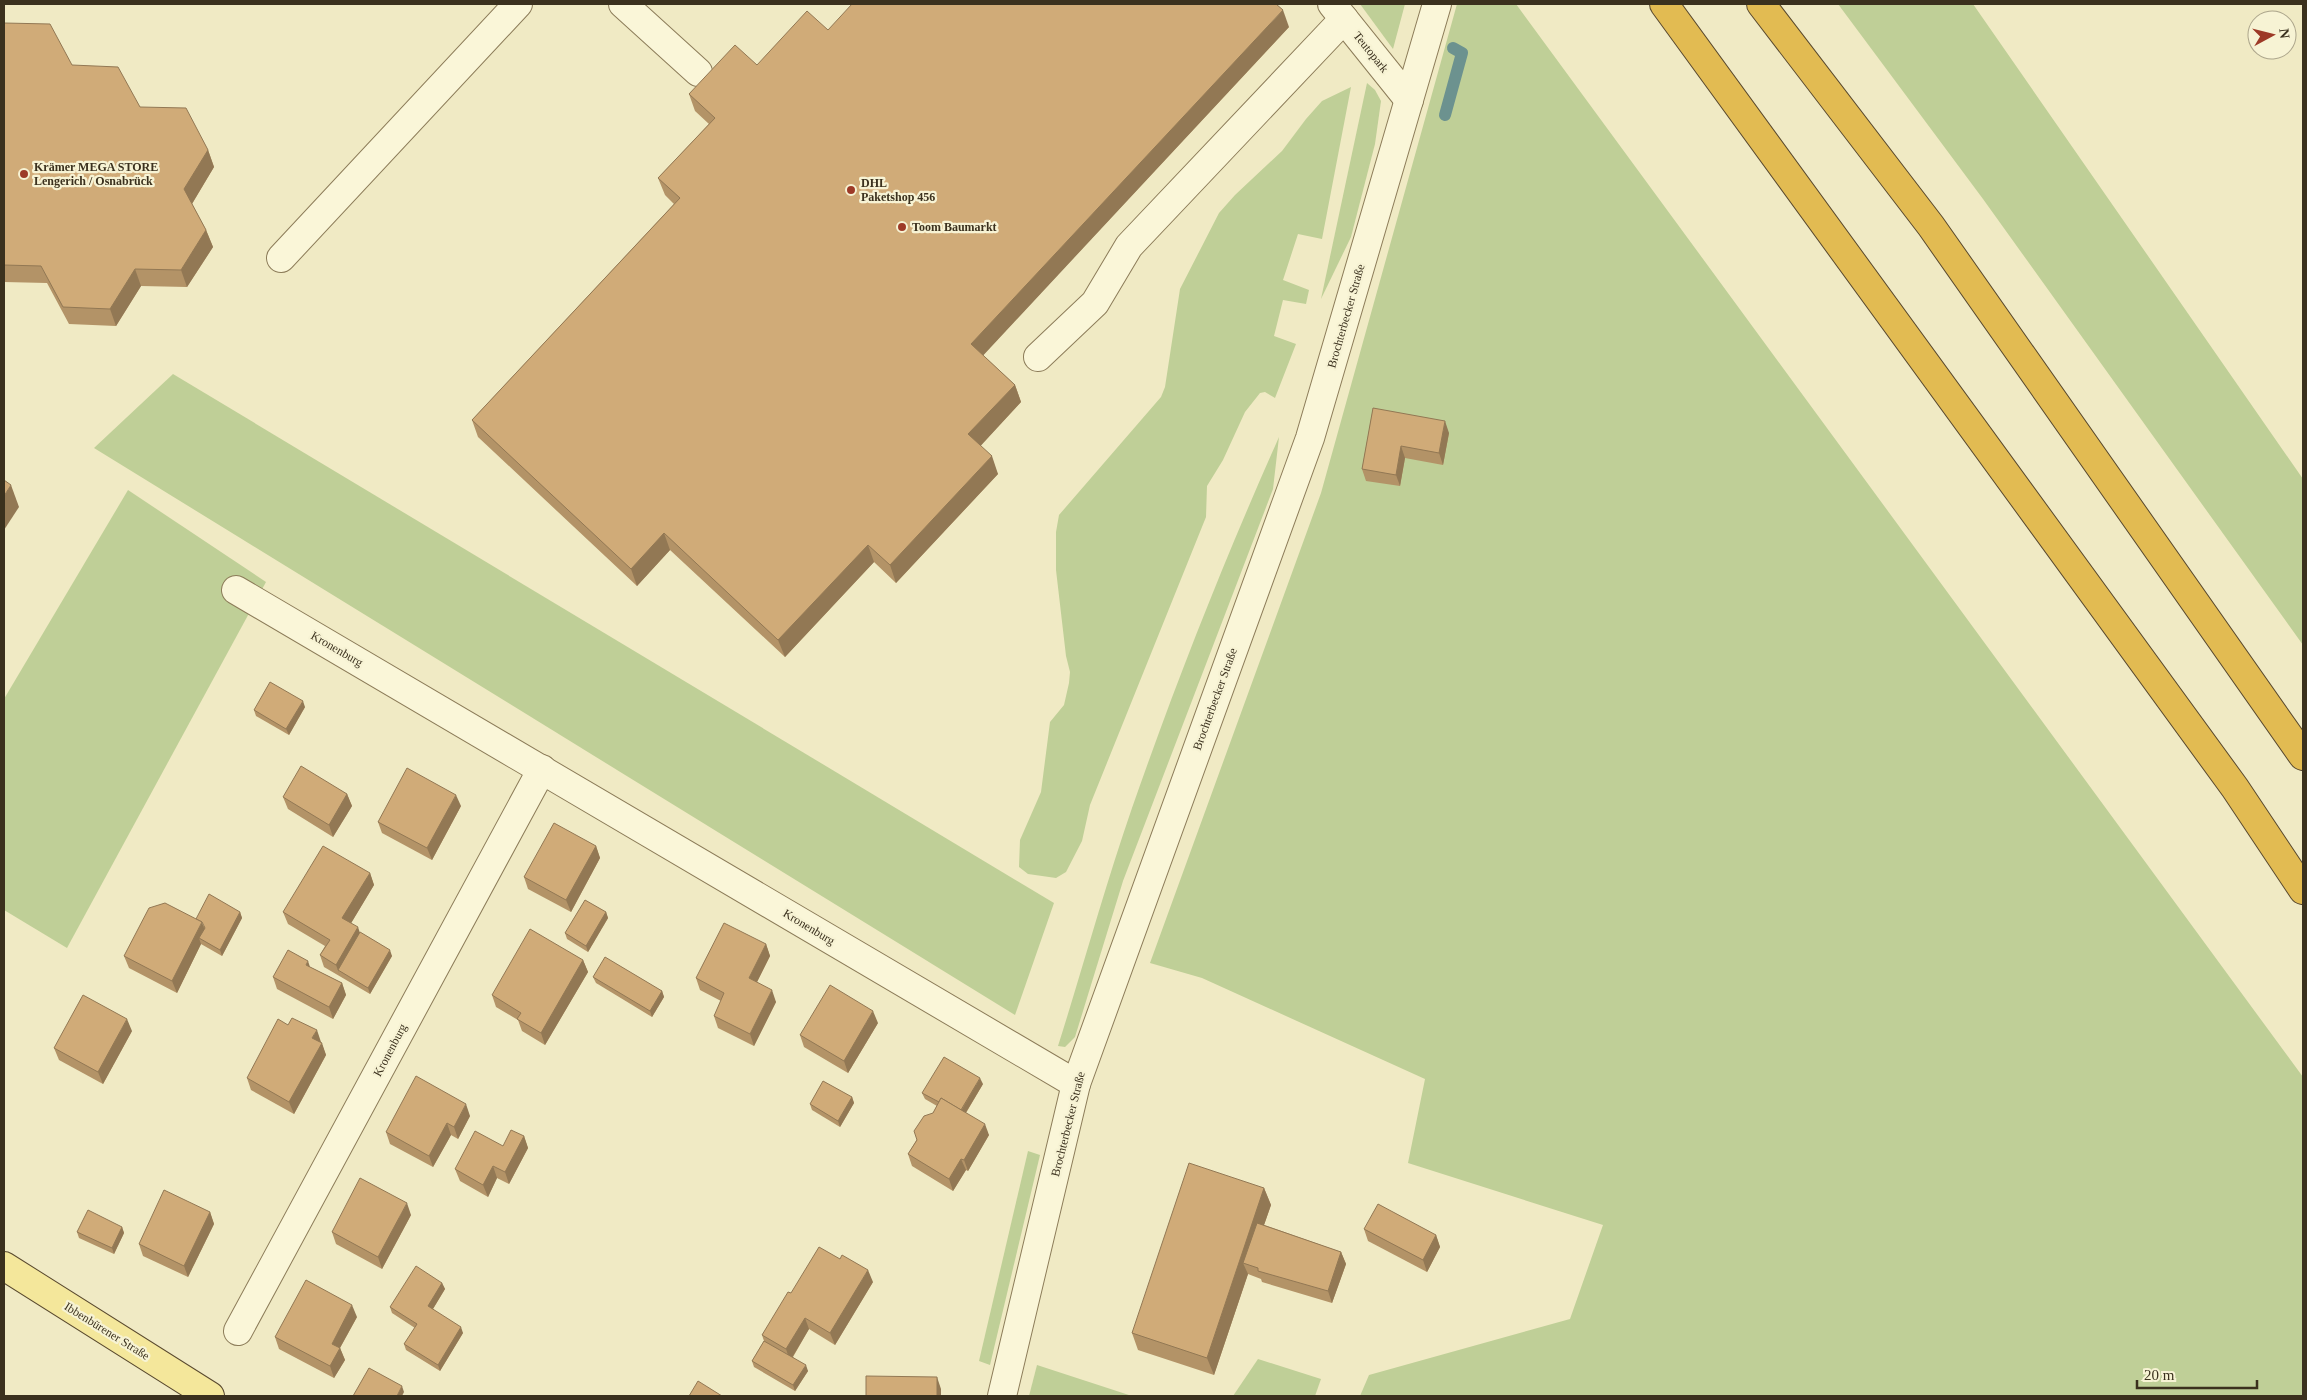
<svg xmlns="http://www.w3.org/2000/svg" width="2307" height="1400" viewBox="0 0 2307 1400" font-family="Georgia,serif">
<rect width="100%" height="100%" fill="#f0eac4"/>
<g fill="#bfcf97">
<path d="M1360 4H1405L1393 49Z"/>
<path d="M1457 4H1516L2303 1077V1396H1360L1369 1375 1570 1319 1603 1225 1408 1163 1425 1079 1202 978 1150 963 1321 493Z"/>
<path d="M1838 4H1973L2303 479V645L1983 199Z"/>
<path d="M1367 83 1375 90 1381 101 1375 144 1351 237 1321 299Z"/>
<path d="M1351 87 1322 239 1298 234 1283 280 1309 290 1306 304 1283 300 1274 336 1296 344 1275 398 1265 392 1260 393 1245 412 1223 460 1207 486 1206 517 1090 805 1082 841 1066 872 1056 878 1028 874 1019 867 1020 840 1041 792 1050 722 1064 705 1069 683 1070 672 1066 656 1056 570V532L1059 515 1161 397 1165 387 1180 289 1219 213 1235 195 1282 151 1306 119 1322 101Z"/>
<path d="M173 374 1054 903 1015 1015 94 448Z"/>
<path d="M1279 437 1273 489 1123 881 1075 1037 1065 1047 1058 1046C1083 967 1105 886 1132 808 1176 682 1225 558 1279 437Z"/>
<path d="M128 490 266 582 67 948 4 910V699Z"/>
<path d="M1028 1151 1040 1155 990 1365 979 1361Z"/>
<path d="M1258 1359 1321 1379 1315 1396H1233Z"/>
<path d="M1037 1365 1132 1396H1029Z"/>
</g>
<g fill="none" stroke-linecap="round" stroke-linejoin="round">
<path stroke="#6c928f" stroke-width="12" d="M1445 115 1462 53 1453 48"/>
<defs>
<g id="minor">
<path d="M623 4 698 72"/>
<path d="M1332 4 1409 100"/>
<path d="M281 258 518 4"/>
<path d="M1038 357 1095 303 1129 246 1344 19"/>
<path d="M236 590 1076 1084"/>
<path d="M238 1331 542 769"/>
<path d="M1002 1396 1076 1084 1310 438 1437 4"/>
</g>
<path id="major" d="M4 1266 210 1396"/>
<g id="highway">
<path d="M1664 4 2235 788 2303 890"/>
<path d="M1761 4 1931 226 2303 756"/>
</g>
</defs>
<use href="#minor" stroke="#8c7c59" stroke-width="30"/>
<use href="#major" stroke="#59492e" stroke-width="30"/>
<use href="#highway" stroke="#59492e" stroke-width="30"/>
<use href="#minor" stroke="#faf6d8" stroke-width="28"/>
<use href="#major" stroke="#f4e79b" stroke-width="28"/>
<use href="#highway" stroke="#e2bb52" stroke-width="28"/>
</g>
<g fill="#b39367">
<path d="M4 23 140 107 208 150 214 167 192 204 206 230 213 247 187 287 141 286 116 326 69 324 47 283 4 282Z"/>
<path d="M1289 27 983 355 1015 385 1021 402 980 446 998 474 896 583 874 562 785 657 670 550 637 586 478 437 472 420 674 204 665 195 658 178 709 124 695 111 689 94 757 65 828 30Z"/>
<path d="M1373 408 1449 433 1443 465 1405 458 1400 486 1366 481 1362 469Z"/>
<path d="M305 707 289 735 256 716 254 710Z"/>
<path d="M347 794 352 806 333 837 288 809 283 797Z"/>
<path d="M461 806 432 860 382 833 378 822Z"/>
<path d="M596 846 600 858 571 912 528 889 524 877Z"/>
<path d="M370 873 374 885 351 923 360 933 392 956 370 994 324 967 320 955 325 946 288 924 283 912Z"/>
<path d="M240 912 242 918 222 956 201 944 177 993 129 968 124 956Z"/>
<path d="M606 912 608 918 588 952 567 939 565 933Z"/>
<path d="M766 944 770 956 757 982 776 1002 754 1046 718 1028 714 1016 721 1001 700 990 696 978Z"/>
<path d="M583 960 588 972 545 1045 522 1031 518 1020 496 1007 492 995Z"/>
<path d="M310 967 342 983 346 995 333 1019 277 989 273 977Z"/>
<path d="M593 977 662 991 664 997 652 1017 596 983Z"/>
<path d="M878 1023 848 1073 804 1047 800 1035Z"/>
<path d="M132 1031 103 1084 59 1060 54 1048Z"/>
<path d="M321 1042 326 1055 294 1114 251 1090 247 1078Z"/>
<path d="M983 1084 966 1113 989 1135 968 1171 966 1170 953 1191 912 1166 908 1154 937 1106 925 1099 922 1093Z"/>
<path d="M852 1097 854 1103 840 1127 812 1110 810 1104Z"/>
<path d="M470 1116 458 1139 451 1135 433 1167 390 1144 386 1132Z"/>
<path d="M524 1136 528 1148 509 1184 497 1178 488 1197 460 1181 455 1169Z"/>
<path d="M1264 1188 1271 1205 1264 1225 1341 1252 1346 1264 1332 1303 1262 1282 1261 1279 1248 1274 1214 1375 1138 1350 1132 1333Z"/>
<path d="M210 1212 214 1224 188 1277 143 1256 139 1244Z"/>
<path d="M411 1215 382 1269 336 1244 332 1232Z"/>
<path d="M122 1227 124 1233 114 1254 79 1238 77 1232Z"/>
<path d="M1364 1229 1436 1235 1440 1247 1427 1272 1368 1241Z"/>
<path d="M873 1282 835 1345 809 1329 793 1357 808 1371 795 1391 754 1367 752 1361 764 1341 762 1335 791 1293Z"/>
<path d="M442 1283 445 1289 433 1309 463 1333 440 1371 406 1350 404 1344 415 1328 392 1313 390 1307Z"/>
<path d="M357 1317 340 1348 345 1360 334 1378 279 1349 275 1337Z"/>
</g>
<g fill="#927854">
<path d="M1283 10 1289 27 978 361 971 344Z"/>
<path d="M208 150 214 167 190 207 184 189Z"/>
<path d="M206 230 213 247 187 287 181 270Z"/>
<path d="M135 269 141 286 116 326 110 309Z"/>
<path d="M1015 385 1021 402 975 452 968 434Z"/>
<path d="M1445 421 1449 433 1443 465 1439 453Z"/>
<path d="M1401 446 1405 458 1400 486 1396 475Z"/>
<path d="M992 456 998 474 896 583 890 565Z"/>
<path d="M11 485 19 507 4 530V496Z"/>
<path d="M664 533 670 550 637 586 631 569Z"/>
<path d="M868 545 874 562 785 657 778 640Z"/>
<path d="M303 701 305 707 289 735 286 729Z"/>
<path d="M347 794 352 806 333 837 329 825Z"/>
<path d="M456 795 461 806 432 860 427 848Z"/>
<path d="M596 846 600 858 571 912 566 900Z"/>
<path d="M370 873 374 885 347 930 342 918Z"/>
<path d="M240 912 242 918 222 956 220 950Z"/>
<path d="M606 912 608 918 588 952 586 946Z"/>
<path d="M202 922 206 934 199 938 201 944 177 993 172 981Z"/>
<path d="M358 927 362 939 338 970 340 976 336 965Z"/>
<path d="M766 944 770 956 753 990 749 978Z"/>
<path d="M390 950 392 956 370 994 368 988Z"/>
<path d="M583 960 588 972 545 1045 541 1033Z"/>
<path d="M308 961 312 973 306 965Z"/>
<path d="M342 983 346 995 333 1019 329 1007Z"/>
<path d="M772 990 776 1002 754 1046 750 1034Z"/>
<path d="M662 991 664 997 652 1017 650 1011Z"/>
<path d="M873 1011 878 1023 848 1073 844 1061Z"/>
<path d="M127 1019 132 1031 103 1084 98 1072Z"/>
<path d="M317 1030 321 1042 317 1050 312 1038Z"/>
<path d="M322 1043 326 1055 294 1114 289 1102Z"/>
<path d="M980 1078 983 1084 962 1119 960 1113Z"/>
<path d="M852 1097 854 1103 840 1127 838 1121Z"/>
<path d="M466 1104 470 1116 458 1139 454 1127Z"/>
<path d="M447 1123 451 1135 433 1167 429 1156Z"/>
<path d="M985 1124 989 1135 968 1171 964 1160Z"/>
<path d="M524 1136 528 1148 509 1184 505 1172Z"/>
<path d="M961 1159 966 1170 953 1191 949 1179Z"/>
<path d="M493 1166 497 1178 488 1197 483 1185Z"/>
<path d="M1264 1188 1271 1205 1250 1265 1243 1263 1248 1274 1214 1375 1207 1358Z"/>
<path d="M407 1203 411 1215 382 1269 378 1257Z"/>
<path d="M210 1212 214 1224 188 1277 184 1266Z"/>
<path d="M122 1227 124 1233 114 1254 112 1248Z"/>
<path d="M1436 1235 1440 1247 1427 1272 1423 1260Z"/>
<path d="M1341 1252 1346 1264 1332 1303 1328 1291Z"/>
<path d="M868 1270 873 1282 835 1345 830 1333Z"/>
<path d="M442 1283 445 1289 431 1312 428 1306Z"/>
<path d="M352 1305 357 1317 336 1355 332 1344Z"/>
<path d="M805 1318 809 1329 790 1361 786 1349Z"/>
<path d="M461 1327 463 1333 440 1371 438 1365Z"/>
<path d="M340 1348 345 1360 334 1378 330 1366Z"/>
<path d="M806 1365 808 1371 795 1391 793 1385Z"/>
<path d="M937 1377 941 1389V1396H937Z"/>
<path d="M402 1386 404 1392 402 1396H397Z"/>
</g>
<g fill="#d0ab78" stroke="#927854">
<path d="M852 4H1276L1283 10 971 344 1015 385 968 434 992 456 890 565 868 545 778 640 664 533 631 569 472 420 680 198 658 178 715 118 689 94 735 45 757 65 807 11 828 30Z"/>
<path d="M4 23 50 24 72 65 118 67 140 107 186 108 208 150 184 189 206 230 181 270 135 269 110 309 63 307 41 266 4 265Z"/>
<path d="M1373 408 1445 421 1439 453 1401 446 1396 475 1362 469Z"/>
<path d="M4 480 11 485 4 496Z"/>
<path d="M270 682 303 701 286 729 254 710Z"/>
<path d="M301 766 347 794 329 825 283 797Z"/>
<path d="M407 768 456 795 427 848 378 822Z"/>
<path d="M554 823 596 846 566 900 524 877Z"/>
<path d="M323 846 370 873 342 918 358 927 336 965 320 955 330 940 283 912Z"/>
<path d="M209 894 240 912 220 950 199 938 205 928 202 922 196 919Z"/>
<path d="M585 900 606 912 586 946 565 933Z"/>
<path d="M165 903 202 922 172 981 124 956 149 908Z"/>
<path d="M724 923 766 944 749 978 772 990 750 1034 714 1016 724 993 696 978Z"/>
<path d="M530 929 583 960 541 1033 517 1019 521 1013 492 995Z"/>
<path d="M360 932 390 950 368 988 338 970Z"/>
<path d="M288 950 308 961 306 965 342 983 329 1007 273 977Z"/>
<path d="M605 957 662 991 650 1011 593 977Z"/>
<path d="M830 985 873 1011 844 1061 800 1035Z"/>
<path d="M83 995 127 1019 98 1072 54 1048Z"/>
<path d="M292 1018 317 1030 312 1038 322 1043 289 1102 247 1078 278 1019 288 1025Z"/>
<path d="M944 1057 980 1078 961 1110 941 1098 939 1102 922 1093Z"/>
<path d="M416 1076 466 1104 454 1127 447 1123 429 1156 386 1132Z"/>
<path d="M823 1081 852 1097 838 1121 810 1104Z"/>
<path d="M941 1098 985 1124 964 1160 961 1159 949 1179 908 1154 917 1140 914 1131 924 1116 933 1113Z"/>
<path d="M511 1130 524 1136 505 1172 493 1166 483 1185 455 1169 475 1131 503 1146Z"/>
<path d="M1189 1163 1264 1188 1207 1358 1132 1333Z"/>
<path d="M360 1178 407 1203 378 1257 332 1232Z"/>
<path d="M164 1190 210 1212 184 1266 139 1244Z"/>
<path d="M1378 1204 1436 1235 1423 1260 1364 1229Z"/>
<path d="M88 1210 122 1227 112 1248 77 1232Z"/>
<path d="M1257 1223 1341 1252 1328 1291 1258 1271V1268L1243 1263Z"/>
<path d="M819 1247 840 1259 842 1255 868 1270 830 1333 805 1318 786 1349 762 1335 788 1292 791 1293Z"/>
<path d="M416 1266 442 1283 428 1306 461 1327 438 1365 404 1344 417 1324 390 1307Z"/>
<path d="M306 1280 352 1305 332 1344 340 1348 330 1366 275 1337Z"/>
<path d="M764 1341 806 1365 793 1385 752 1361Z"/>
<path d="M369 1368 402 1386 397 1396H353Z"/>
<path d="M866 1376 937 1377V1396H866Z"/>
<path d="M698 1381 722 1396H689Z"/>
</g>
<g fill="#9d3a27" stroke="#f7f3d4" stroke-width="2">
<circle cx="24" cy="174" r="5"/>
<circle cx="851" cy="190" r="5"/>
<circle cx="902" cy="227" r="5"/>
</g>
<g text-anchor="middle" dominant-baseline="central" stroke-width="4.5" stroke-linejoin="round" paint-order="stroke">
<g font-size="12" fill="#3b311e" stroke="#f7f3d4">
<text transform="translate(1371 52) rotate(51)">Teutopark</text>
<text transform="translate(1346 316) rotate(-74)">Brochterbecker Straße</text>
<text transform="translate(337 649) rotate(30)">Kronenburg</text>
<text transform="translate(1215 699) rotate(-70)">Brochterbecker Straße</text>
<text transform="translate(809 927) rotate(31)">Kronenburg</text>
<text transform="translate(390 1050) rotate(-62)">Kronenburg</text>
<text transform="translate(1068 1124) rotate(-76)">Brochterbecker Straße</text>
<text transform="translate(107 1331) rotate(32)">Ibbenbürener Straße</text>
</g>
<g font-size="12" font-weight="bold" fill="#3b311e" stroke="#f7f3d4" text-anchor="start">
<text x="34" y="167">Krämer MEGA STORE<tspan x="34" dy="14">Lengerich / Osnabrück</tspan></text>
<text x="861" y="183">DHL<tspan x="861" dy="14">Paketshop 456</tspan></text>
<text x="912" y="227">Toom Baumarkt</text>
</g>
</g>
<rect width="2307" height="1400" fill="none" stroke="#3b311e" stroke-width="10"/>
<g transform="translate(2272 35) rotate(83)"><circle r="24" fill="#f7f3d4" stroke="#aca58b"/>
<path d="M0-4L9 19L0 12L-9 19Z" fill="#9d3a27"/>
<text y="-8" font-size="14" font-weight="bold" text-anchor="middle" fill="#3b311e">N</text>
</g>
<path d="M2137 1380v8h120v-8" fill="none" stroke="#3b311e" stroke-width="2.5"/>
<text x="2144" y="1380" font-size="15" fill="#3b311e" stroke="#f7f3d4" stroke-width="4" paint-order="stroke">20 m</text>
</svg>
